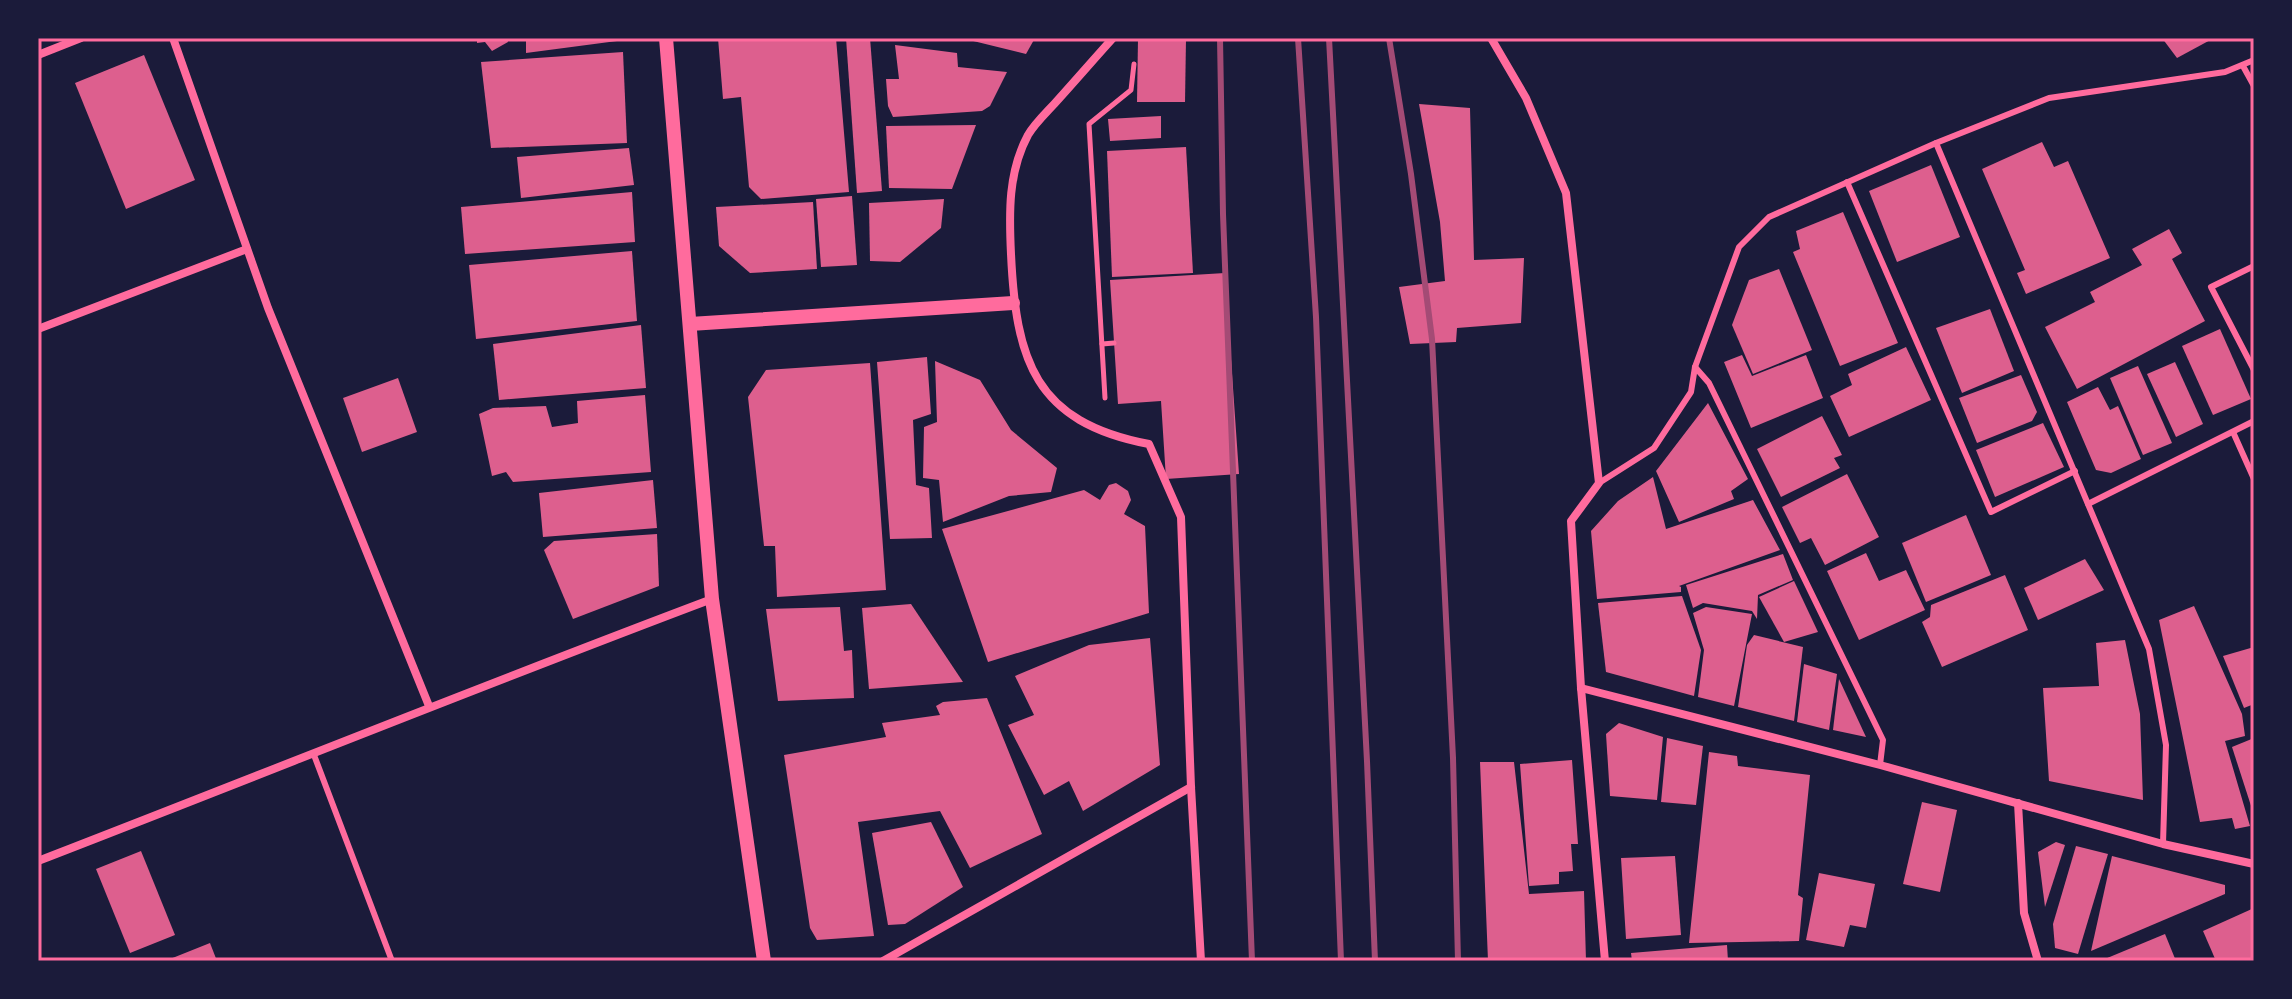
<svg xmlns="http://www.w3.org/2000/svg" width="2292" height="999" viewBox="0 0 2292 999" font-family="Signika,sans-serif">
<rect width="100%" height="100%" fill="#1b1b3a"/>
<g fill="#dd5f8e">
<path d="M477 38H507L508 42 492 51 485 42 477 43Z"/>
<path d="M526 38H617V41L526 53Z"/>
<path d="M718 38H836L849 192 761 199 749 187 741 97 723 99Z"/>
<path d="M846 38H870L882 191 857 193Z"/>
<path d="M961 38H1035L1026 54Z"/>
<path d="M1138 38H1186L1185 102H1137Z"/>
<path d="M2162 38H2214L2177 58Z"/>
<path d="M895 45 957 53 958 67 1007 72 990 106 982 111 893 117 888 106 886 79H899Z"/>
<path d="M623 52 627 143 491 148 481 62Z"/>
<path d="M144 55 195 180 126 209 75 83Z"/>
<path d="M1419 104 1470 108 1474 260 1524 258 1521 323 1457 328 1456 342 1410 344 1399 287 1445 281 1440 222Z"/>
<path d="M1161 116V138L1110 141 1108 119Z"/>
<path d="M976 125 952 189 889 188 886 126Z"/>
<path d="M2042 142 2054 167 2068 161 2110 258 2026 294 2017 273 2025 270 1982 169Z"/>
<path d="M1186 147 1193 273 1112 277 1107 151Z"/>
<path d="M629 148 634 185 521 198 517 157Z"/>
<path d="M1931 165 1960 237 1897 262 1869 191Z"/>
<path d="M632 192 635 242 465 254 461 207Z"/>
<path d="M852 196 857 265 821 267 816 199Z"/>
<path d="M944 199 941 228 900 262 870 261 869 203Z"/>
<path d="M813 202 817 269 750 273 719 246 716 207Z"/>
<path d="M1843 212 1898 343 1840 366 1793 252 1800 249 1796 231Z"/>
<path d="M2169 229 2182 253 2172 259 2205 321 2077 389 2045 327 2095 302 2090 292 2142 265 2132 249Z"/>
<path d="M632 251 637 321 476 339 469 265Z"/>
<path d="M1779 269 1812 350 1753 374 1732 325 1749 280Z"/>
<path d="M1225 273 1239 474 1166 479 1161 401 1118 404 1110 280Z"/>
<path d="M1990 309 2014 371 1962 393 1936 328Z"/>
<path d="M641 325 646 388 499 400 493 344Z"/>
<path d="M2220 329 2251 399 2213 415 2182 346Z"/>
<path d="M1906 347 1931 400 1849 437 1830 396 1852 385 1848 374Z"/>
<path d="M1742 355 1752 376 1806 355 1823 398 1751 428 1724 362Z"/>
<path d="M927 357 931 414 913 420 916 485 929 488 932 538 890 539 877 362Z"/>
<path d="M935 361 980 380 1011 430 1057 468 1051 492 1009 496 943 522 939 480 923 478 924 427 937 422Z"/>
<path d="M2175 362 2203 424 2176 437 2147 374Z"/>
<path d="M870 363 886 590 777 597 775 546H764L748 397 766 370Z"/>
<path d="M2138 366 2172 443 2143 455 2110 378Z"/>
<path d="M2021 375 2037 412 2032 421 1977 443 1959 398Z"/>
<path d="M398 378 417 432 362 452 343 398Z"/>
<path d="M2098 387 2110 410 2118 406 2141 459 2111 473 2096 470 2067 402Z"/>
<path d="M645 395 651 472 513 482 506 472 492 476 479 414 493 408 546 406 552 427 578 423 577 401Z"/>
<path d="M1708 403 1748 479 1731 491 1734 499 1679 522 1656 471Z"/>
<path d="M1822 416 1842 455 1834 458 1840 468 1781 497 1757 449Z"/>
<path d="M2043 423 2064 467 1995 497 1976 450Z"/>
<path d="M1847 474 1879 537 1825 565 1811 538 1800 543 1782 507Z"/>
<path d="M1653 477 1666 529 1753 500 1780 550 1679 586 1681 587V592L1597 599 1591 531 1618 501Z"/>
<path d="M653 480 657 528 543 537 539 493Z"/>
<path d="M1116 483 1128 491 1131 500 1124 514 1145 526 1149 613 988 662 942 529 1084 490 1100 500 1109 485Z"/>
<path d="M1966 515 1991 575 1926 602 1902 543Z"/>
<path d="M657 534 659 586 573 619 544 550 554 541Z"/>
<path d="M1866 553 1879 581 1906 570 1925 610 1859 640 1827 571Z"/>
<path d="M1783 554 1793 580 1758 595 1757 619 1752 611 1703 603 1693 608 1686 585Z"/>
<path d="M2085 559 2104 590 2038 620 2024 588Z"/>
<path d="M2005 575 2028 630 1942 667 1922 622 1930 617 1931 605Z"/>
<path d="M1794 581 1818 632 1784 642 1759 597Z"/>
<path d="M1682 596 1701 650 1694 696 1606 672 1598 603Z"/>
<path d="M911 604 963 682 869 689 862 608Z"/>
<path d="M2194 606 2242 714 2245 736 2225 741 2250 826 2235 829 2232 818 2200 822 2159 620Z"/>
<path d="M840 607 844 651 852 650 854 698 778 701 766 609Z"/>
<path d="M1706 607 1752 614 1734 706 1698 697 1704 650 1693 613Z"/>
<path d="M1754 635 1803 647 1794 721 1738 707 1747 645Z"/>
<path d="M1150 638 1160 765 1083 811 1069 781 1044 795 1008 725 1034 715 1015 676 1089 645Z"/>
<path d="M2125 640 2140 714 2143 800 2049 781 2043 688 2099 686 2096 643Z"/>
<path d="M2254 647V704L2244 708 2223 656Z"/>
<path d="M1804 664 1837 674 1829 730 1797 722Z"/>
<path d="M1839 679 1866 737 1833 730Z"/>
<path d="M987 698 1042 834 970 868 940 811 858 822 874 936 817 940 810 928 784 755 886 737 882 723 940 715 936 706 943 702Z"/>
<path d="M1619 723 1663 737 1657 800 1610 796 1606 734Z"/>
<path d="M1667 738 1703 746 1696 805 1661 802Z"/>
<path d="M2254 738V811L2253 812 2232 747Z"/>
<path d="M1709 752 1737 756 1738 766 1810 775 1798 895 1803 898 1799 941 1689 943Z"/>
<path d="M1572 760 1578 844H1571L1573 871 1559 872V884L1529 886 1520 764Z"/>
<path d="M1480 762H1514L1529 894 1584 891 1586 961H1488Z"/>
<path d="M1922 802 1957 810 1940 892 1903 884Z"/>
<path d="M931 822 963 887 905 924 888 925 872 833Z"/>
<path d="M2056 842 2065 845 2045 907 2038 852Z"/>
<path d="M2076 846 2108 854 2078 954 2055 948 2053 924Z"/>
<path d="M141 851 175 935 130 953 96 869Z"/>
<path d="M1675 856 1681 935 1626 939 1621 858Z"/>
<path d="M2112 856 2225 885V894L2091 951Z"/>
<path d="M1819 873 1875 884 1866 928 1850 925 1844 947 1806 940Z"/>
<path d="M2254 908V961H2216L2203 931Z"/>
<path d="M2165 934 2176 961H2100Z"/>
<path d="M210 943 217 961H165Z"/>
<path d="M1727 945 1728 961H1632L1631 953Z"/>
</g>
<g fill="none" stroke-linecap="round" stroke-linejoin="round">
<g stroke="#ff6b9d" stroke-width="5">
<path d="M1102 344 1114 343"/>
<path d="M1105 398 1089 124 1131 90 1134 64"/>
</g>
<g stroke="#ff6b9d" stroke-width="6">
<path d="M2243 66 2254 86"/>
<path d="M1936 143 2149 649 2166 745 2163 844"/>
<path d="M1847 182 1991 512 2075 471"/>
<path d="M2254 266 2211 287 2254 370"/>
<path d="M1695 367 1709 383 1883 740 1880 765"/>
<path d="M2233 432 2254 479"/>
<path d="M1599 483 1654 448 1691 392 1695 367 1739 247 1769 217 1936 143 2049 98 2225 72 2254 60"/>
<path d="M2088 504 2254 421"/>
<path d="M314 755 392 961"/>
</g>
<g stroke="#ff6b9d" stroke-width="8">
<path d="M173 38 268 308 429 706"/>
<path d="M1113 38C1094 59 1075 81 1056 102 1047 112 1035 123 1028 135 1008 172 1009 213 1011 254 1016 360 1034 422 1149 444L1181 517 1191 787 1201 961"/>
<path d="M1491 38 1526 98 1566 193 1599 483 1571 521 1581 688 1605 961"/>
<path d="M38 55 81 38"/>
<path d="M38 329 247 249"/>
<path d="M1581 688 1880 765 2163 844 2254 864"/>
<path d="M2018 803 2024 913 2038 961"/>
<path d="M38 861C263 774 486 684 712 599"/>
<path d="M883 961 1191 787"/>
</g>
<g stroke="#ff6b9d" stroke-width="14">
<path d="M666 38 712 599 764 961"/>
<path d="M690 324 1013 303"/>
</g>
<g stroke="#a44b75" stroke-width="6">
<path d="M1220 38 1223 214 1252 961"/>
<path d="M1298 38 1316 317 1341 961"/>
<path d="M1329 38 1367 761 1375 961"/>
<path d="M1389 38 1411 174 1432 339 1453 758 1458 961"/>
</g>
</g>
<rect width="2292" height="999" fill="none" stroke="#1b1b3a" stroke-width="80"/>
<rect x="40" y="40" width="2212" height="919" fill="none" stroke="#ff6b9d" stroke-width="3"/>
</svg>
